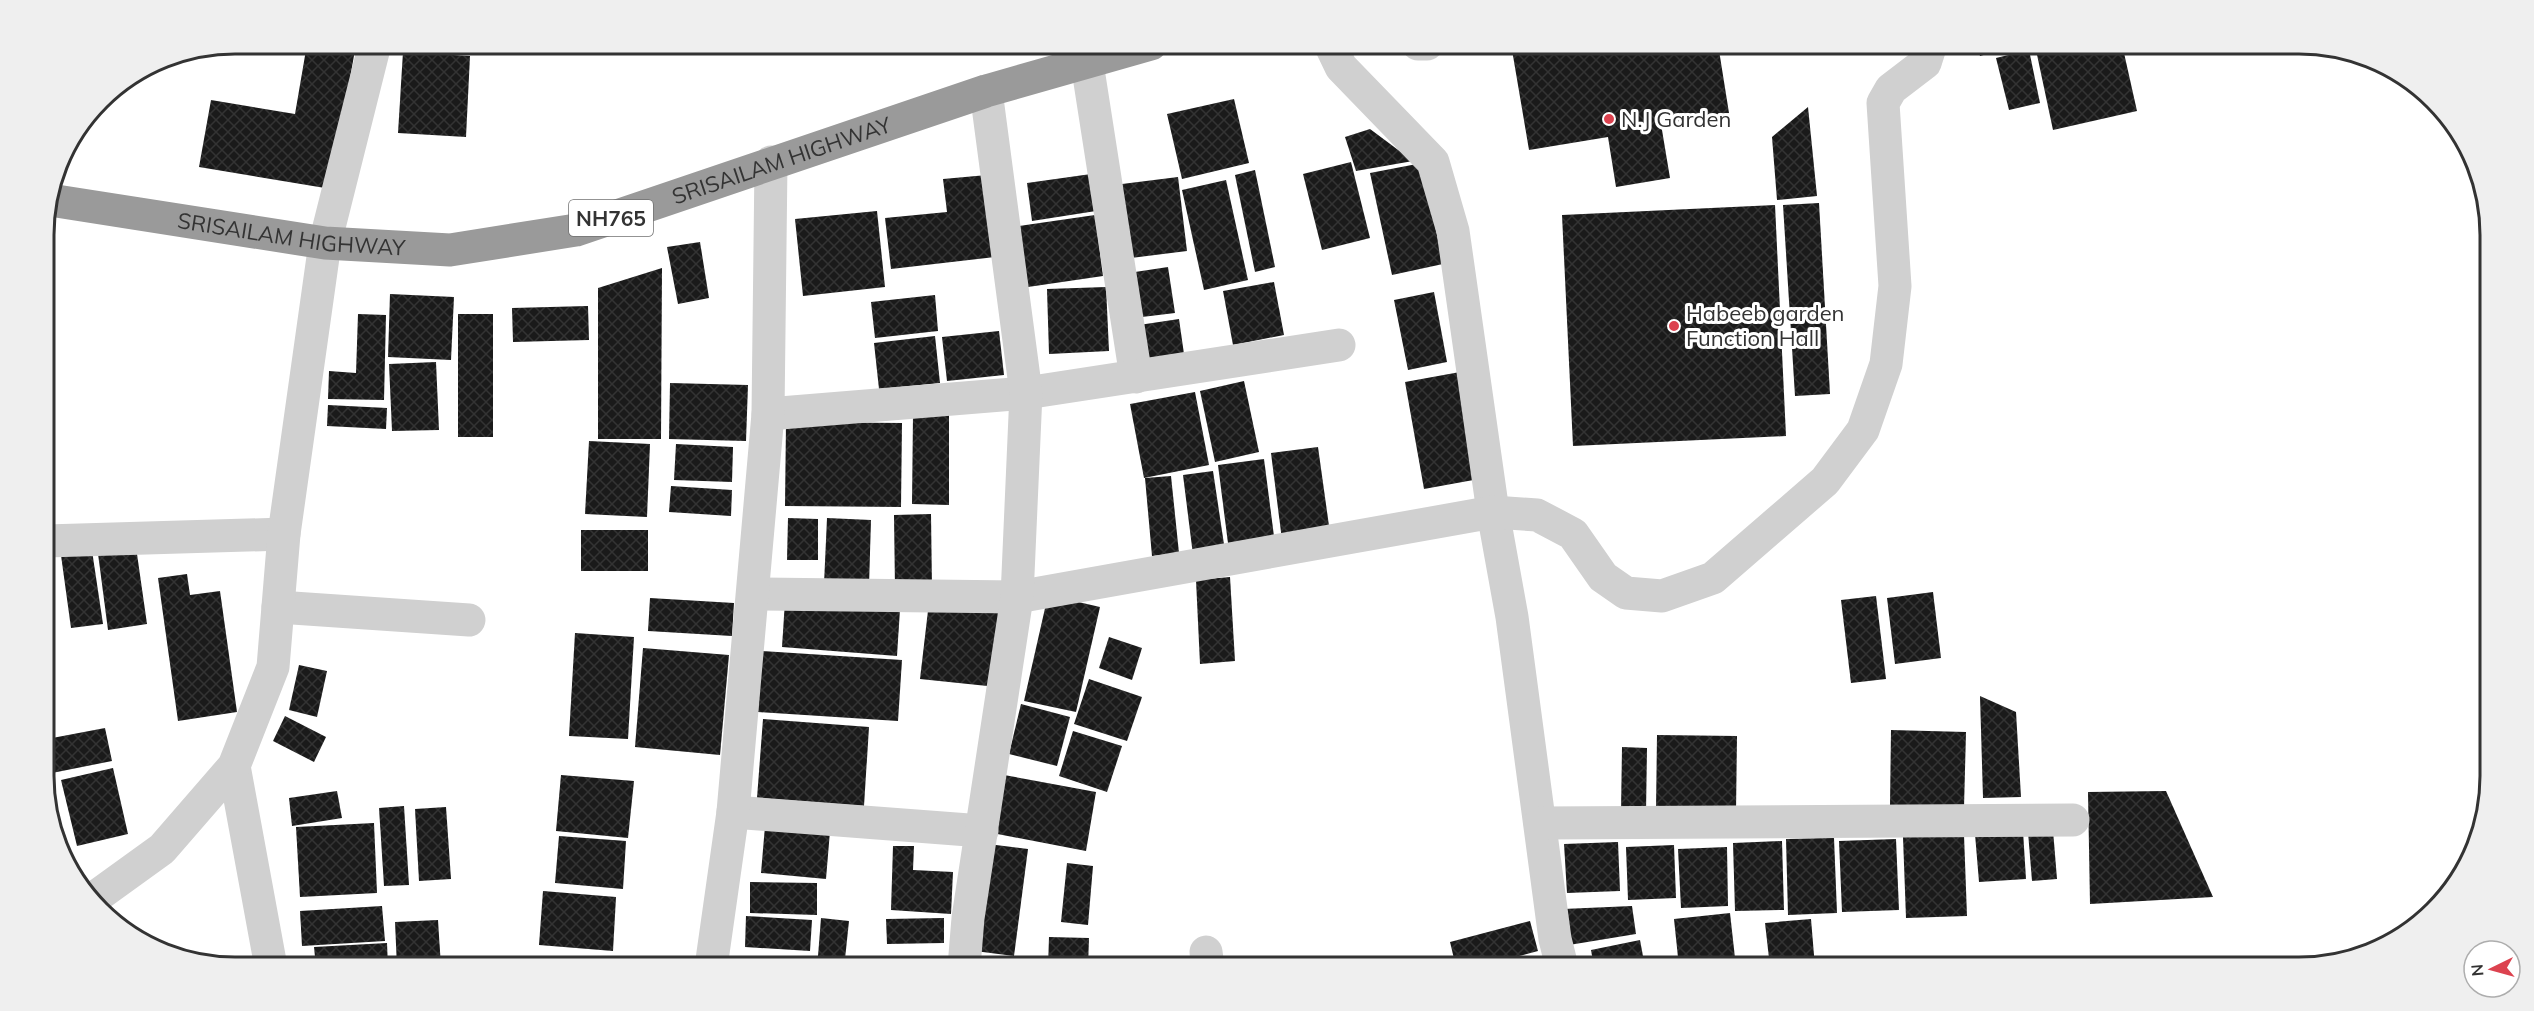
<svg xmlns="http://www.w3.org/2000/svg" width="2534" height="1011" viewBox="0 0 2534 1011" font-family="Mulish,sans-serif">
<defs>
<pattern id="building-cross-hatch" width="8" height="8" patternUnits="userSpaceOnUse" patternTransform="scale(1.5)"><rect width="8" height="8" fill="#1a1a1a"/><path d="M0 0l8 8M0 8l8-8" fill="none" stroke="#333"/></pattern>
</defs>
<rect width="100%" height="100%" fill="#fff"/>
<g fill="url(#building-cross-hatch)">
<path d="M307 44H356L331 189 199 167 211 100 295 114Z"/>
<path d="M1511 44H1718L1729 113 1661 124 1670 178 1616 187 1608 137 1529 150Z"/>
<path d="M1976 44H2022L1980 56Z"/>
<path d="M2067 44H2122L2137 111 2053 130 2036 50Z"/>
<path d="M2029 50 2040 103 2009 110 1996 58Z"/>
<path d="M403 52 470 56 466 137 398 133Z"/>
<path d="M1234 99 1249 163 1182 179 1167 114Z"/>
<path d="M1808 107 1817 196 1777 200 1772 137Z"/>
<path d="M1370 129 1413 161 1356 171 1345 137Z"/>
<path d="M1351 162 1370 238 1322 250 1303 174Z"/>
<path d="M1422 163 1443 264 1392 275 1370 173Z"/>
<path d="M1255 170 1275 267 1255 272 1235 175Z"/>
<path d="M1091 174 1096 211 1032 221 1027 183Z"/>
<path d="M987 175 995 257 891 269 885 218 947 212 943 179Z"/>
<path d="M1178 177 1187 251 1131 258 1122 184Z"/>
<path d="M1226 180 1248 280 1204 290 1182 190Z"/>
<path d="M1819 203 1830 394 1795 396 1783 205Z"/>
<path d="M1775 205 1786 436 1573 446 1562 215Z"/>
<path d="M877 211 885 287 803 296 795 219Z"/>
<path d="M1095 215 1103 276 1028 287 1019 226Z"/>
<path d="M700 242 709 298 678 304 667 247Z"/>
<path d="M1168 267 1175 313 1142 317 1135 272Z"/>
<path d="M662 268 661 439H598V288Z"/>
<path d="M1274 282 1284 335 1233 345 1223 291Z"/>
<path d="M1106 287 1109 351 1049 354 1047 289Z"/>
<path d="M1434 292 1447 362 1408 370 1394 300Z"/>
<path d="M390 294 454 297 451 360 388 357Z"/>
<path d="M935 295 938 331 875 338 871 302Z"/>
<path d="M588 306 589 340 513 342 512 308Z"/>
<path d="M358 314 386 315 384 400 328 399 329 371 356 373Z"/>
<rect x="458" y="314" width="35" height="123"/>
<path d="M1179 319 1184 354 1145 360 1139 325Z"/>
<path d="M999 331 1004 375 947 381 942 337Z"/>
<path d="M935 336 940 383 879 389 874 343Z"/>
<path d="M436 362 439 430 392 431 389 364Z"/>
<path d="M1460 372 1479 479 1424 489 1405 382Z"/>
<path d="M1244 381 1259 452 1215 462 1200 391Z"/>
<path d="M670 383 748 385 746 441 669 439Z"/>
<path d="M1195 392 1209 465 1144 478 1130 404Z"/>
<path d="M328 405 387 408 386 429 327 426Z"/>
<path d="M913 415H949V505L912 504Z"/>
<path d="M786 422 902 423 901 507 785 506Z"/>
<path d="M589 441 650 444 647 517 585 514Z"/>
<path d="M676 444 733 447 732 482 674 480Z"/>
<path d="M1318 447 1330 533 1282 540 1271 453Z"/>
<path d="M1264 459 1275 544 1229 551 1218 465Z"/>
<path d="M1213 471 1225 551 1193 555 1183 475Z"/>
<path d="M1171 476 1179 553 1152 556 1145 478Z"/>
<path d="M671 486 732 490 731 516 669 512Z"/>
<path d="M931 514 932 589H895L894 515Z"/>
<path d="M788 518 818 519V560H787Z"/>
<path d="M827 518 871 520 869 586 824 584Z"/>
<rect x="581" y="530" width="67" height="41"/>
<path d="M135 540 147 624 108 630 97 546Z"/>
<path d="M91 544 103 624 71 628 60 548Z"/>
<path d="M187 574 190 595 220 591 237 712 178 721 158 578Z"/>
<path d="M1230 577 1235 661 1200 664 1196 580Z"/>
<path d="M1933 592 1941 658 1895 664 1887 598Z"/>
<path d="M1048 595 1100 607 1076 712 1024 701Z"/>
<path d="M1876 596 1886 679 1851 683 1841 600Z"/>
<path d="M650 598 734 603 732 636 648 631Z"/>
<path d="M785 601 900 609 897 656 782 647Z"/>
<path d="M929 602 1005 611 997 687 920 679Z"/>
<path d="M575 633 634 637 628 739 569 736Z"/>
<path d="M1109 637 1142 648 1132 680 1099 668Z"/>
<path d="M643 648 729 655 720 755 635 747Z"/>
<path d="M762 651 902 660 898 721 758 712Z"/>
<path d="M299 665 327 671 317 717 289 710Z"/>
<path d="M1089 679 1142 697 1127 741 1074 724Z"/>
<path d="M1980 696 2016 712 2021 797 1983 798Z"/>
<path d="M1021 704 1070 717 1057 766 1009 754Z"/>
<path d="M285 716 326 737 314 762 273 741Z"/>
<path d="M763 719 869 727 864 806 757 798Z"/>
<path d="M105 728 112 761 47 774V739Z"/>
<path d="M1891 730 1966 732 1964 808 1890 806Z"/>
<path d="M1073 731 1122 746 1107 792 1059 776Z"/>
<path d="M1657 735 1737 736 1736 812 1656 811Z"/>
<path d="M1622 747 1647 748 1646 813 1621 812Z"/>
<path d="M113 768 128 834 77 846 61 780Z"/>
<path d="M993 773 1096 792 1086 851 982 831Z"/>
<path d="M561 775 634 781 628 838 556 831Z"/>
<path d="M337 791 342 818 292 826 289 798Z"/>
<path d="M2166 791 2213 897 2090 904 2088 792Z"/>
<path d="M404 806 409 885 384 886 379 808Z"/>
<path d="M446 807 451 879 419 881 415 809Z"/>
<path d="M374 823 377 893 300 897 296 827Z"/>
<path d="M765 826 830 831 826 879 761 873Z"/>
<path d="M2053 830 2057 879 2032 881 2028 832Z"/>
<path d="M2023 831 2026 879 1979 882 1975 834Z"/>
<path d="M1964 835 1967 916 1906 918 1903 837Z"/>
<path d="M559 836 626 841 623 889 555 883Z"/>
<path d="M1834 838 1837 913 1788 915 1786 839Z"/>
<path d="M1896 839 1899 910 1842 912 1839 841Z"/>
<path d="M1782 841 1784 910 1735 911 1733 843Z"/>
<path d="M1618 842 1620 891 1567 893 1564 844Z"/>
<path d="M988 844 1028 849 1014 956 975 951Z"/>
<path d="M1674 845 1676 898 1628 900 1626 847Z"/>
<path d="M893 846H914L913 870 953 872 951 914 891 910Z"/>
<path d="M1727 847 1728 906 1681 908 1678 849Z"/>
<path d="M1067 863 1093 866 1088 925 1061 922Z"/>
<path d="M750 882 817 883V915L750 913Z"/>
<path d="M543 891 616 897 613 951 539 945Z"/>
<path d="M382 906 385 941 302 946 300 911Z"/>
<path d="M1632 906 1636 934 1569 945 1563 909Z"/>
<path d="M1730 913 1736 967H1679L1674 919Z"/>
<path d="M746 916 812 920 810 951 745 947Z"/>
<path d="M821 918 849 921 845 959 818 956Z"/>
<path d="M944 918V943L887 944 886 919Z"/>
<path d="M1811 919 1815 967H1770L1765 923Z"/>
<path d="M438 920 441 967H397L395 922Z"/>
<path d="M1530 921 1538 951 1478 967H1456L1450 942Z"/>
<path d="M1049 937 1089 938 1088 967H1048Z"/>
<path d="M1640 940 1645 967H1594L1591 950Z"/>
<path d="M387 943 388 967H316L314 947Z"/>
<path d="M536 956 611 958 610 967H535Z"/>
</g>
<g fill="none" stroke-linecap="round" stroke-linejoin="round">
<g stroke="#d0d0d0" stroke-width="33">
<path d="M1330 44 1341 67 1433 162 1453 231 1493 512 1512 617 1555 939 1562 967"/>
<path d="M1418 44H1427"/>
<path d="M1087 63 1136 377"/>
<path d="M768 414 1026 393 1339 345"/>
<path d="M46 541 284 534"/>
<path d="M753 594 1017 597 1493 512 1537 515 1573 534 1603 577 1626 593 1662 596 1713 578 1825 481 1863 430 1886 364 1895 286 1883 103 1891 89 1925 63 1931 44"/>
<path d="M278 607 469 620"/>
<path d="M234 766 271 967"/>
<path d="M733 812 982 831"/>
<path d="M1540 823 2073 820"/>
<path d="M90 901 162 849 234 766 273 667 284 534 325 243 375 44"/>
<path d="M1206 952 1208 967"/>
<path d="M711 967 733 812 768 414 771 162"/>
<path d="M964 967 968 918 1017 597 1026 393 986 91"/>
</g>
<path stroke="#9a9a9a" stroke-width="33" id="s1" d="M50 200 325 243 450 250 576 230 986 91 1151 44"/>
</g>
<g fill="#dc424f" stroke="#fff" stroke-width="2">
<circle cx="1609" cy="119" r="6"/>
<circle cx="1674" cy="326" r="6"/>
</g>
<g text-anchor="middle" dominant-baseline="central" stroke-width="6" stroke-linejoin="round" paint-order="stroke">
<rect fill="#fff" stroke="#707070" stroke-width="1.5" x="569" y="200" width="84" height="36" rx="4.5"/>
<g font-size="21" font-weight="bold" fill="#333">
<text x="611" y="218">NH765</text>
</g>
<g font-size="22" fill="#333" stroke="#fff" text-anchor="start">
<text x="1621" y="119">N.J Garden</text>
<text x="1686" y="313">Habeeb garden<tspan x="1686" dy="25">Function Hall</tspan></text>
</g>
<g font-size="22" fill="#333" stroke="#fff">
<text stroke="none"><textPath href="#s1" startOffset="748">SRISAILAM HIGHWAY</textPath></text>
<text stroke="none"><textPath href="#s1" startOffset="244">SRISAILAM HIGHWAY</textPath></text>
</g>
</g>
<path d="M0 0H2534V1011H0ZM235 54H2299A181 181 0 0 1 2480 235V776A181 181 0 0 1 2299 957H235A181 181 0 0 1 54 776V235A181 181 0 0 1 235 54Z" fill="#efefef" fill-rule="evenodd"/>
<path fill="none" stroke="#333" stroke-width="3" d="M235 54H2299A181 181 0 0 1 2480 235V776A181 181 0 0 1 2299 957H235A181 181 0 0 1 54 776V235A181 181 0 0 1 235 54Z"/>
<g transform="translate(2492 969) rotate(265)"><circle r="28" fill="#ffffff" stroke="#adadad" stroke-width="1.5"/>
<path d="M0-4.5L10 22L0 15L-10 22Z" fill="#dc424f"/>
<text y="-9" font-size="16" font-weight="bold" text-anchor="middle" fill="#333333">N</text>
</g>
</svg>
